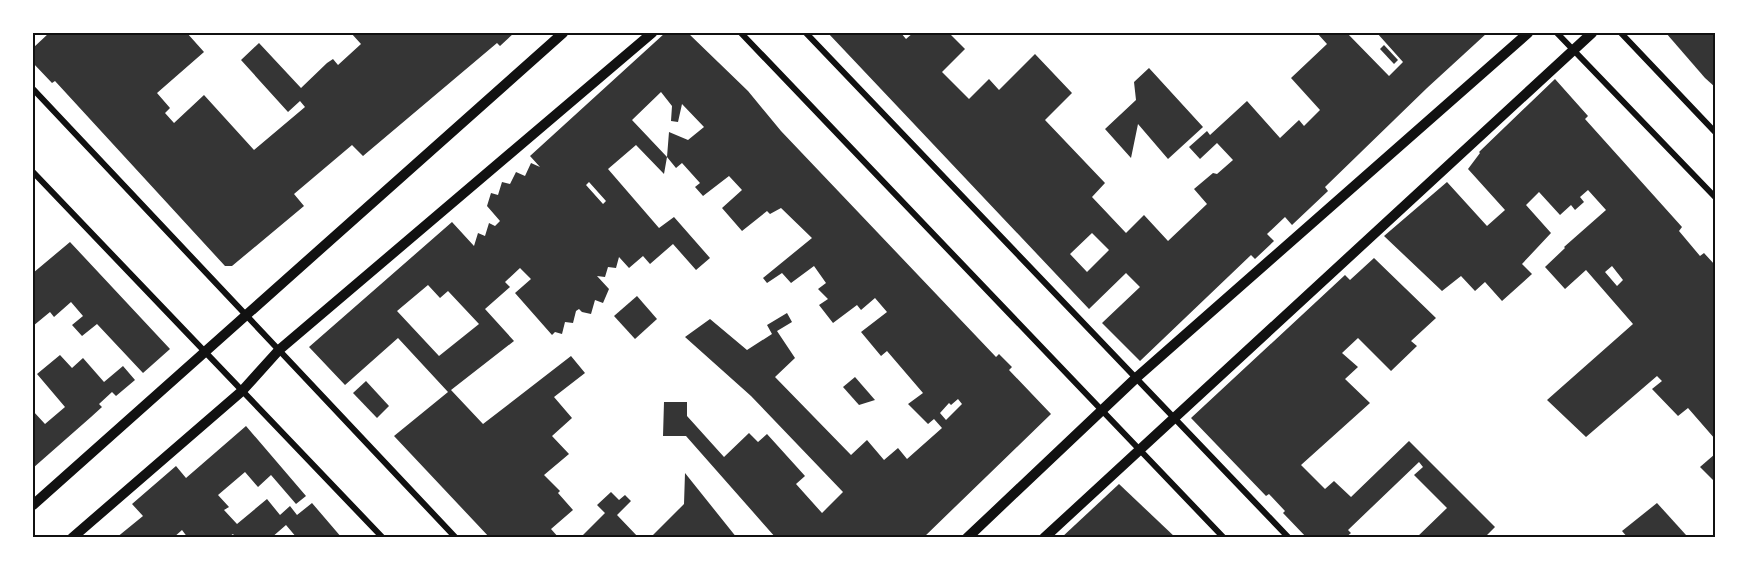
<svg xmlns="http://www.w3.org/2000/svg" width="1748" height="571" viewBox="0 0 1748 571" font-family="Montserrat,sans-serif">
<rect width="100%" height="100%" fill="#fff"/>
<g fill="#353535" fill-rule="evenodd">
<path d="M49 33H187L204 52 157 93 170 108 165 113 174 123 204 95 254 150 305 107 300 101 288 112 241 60 259 43 301 88 327 63 333 59 338 65 361 44 351 33H514L500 46 497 43 363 156 352 145 294 194 304 206 232 266H225L55 81 52 83 33 63V48Z"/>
<path d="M665 33H688L748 91 781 131 996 357 999 354 1012 367 1009 370 1051 414 923 538H776L686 436H663L664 402H687V416L724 457 749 433 758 442 767 434 805 476 796 484 822 513 843 492 751 396 685 337 710 319 747 350 772 334 767 325 787 313 792 322 777 331 795 358 775 377 851 455 867 440 884 460 898 448 907 459 942 428 934 419 928 424 908 404 923 393 887 351 881 356 861 332 887 312 875 298 861 310 857 305 833 323 819 305 828 299 818 289 826 283 814 266 791 283 782 273 767 283 763 278 812 238 781 208 770 214 767 211 742 231 722 208 742 190 729 176 703 196 695 187 700 183 682 163 676 168 667 157 669 132 688 140 704 127 682 104 678 122 671 121 672 106 661 92 632 120 667 157 664 174 636 145 608 169 659 228 674 217 710 258 696 270 673 244 650 264 643 256 629 268 619 257 616 268 608 267 605 277 597 276 609 289 603 303 595 300 591 314 582 312 579 309 576 311 573 323 565 322 562 334 555 332 552 335 515 293 531 279 520 268 505 282 510 287 485 309 514 341 451 390 483 424 571 356 585 373 554 397 572 418 552 436 569 454 544 475 560 491 558 493 573 510 551 529 559 538H490L394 436 448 392 398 338 345 385 309 347 452 222 474 246 478 233 485 236 489 223 495 226 500 221 487 206 491 193 498 195 502 182 510 184 516 172 525 176 531 163 540 167 530 156ZM589 182 606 201 603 204 586 185ZM428 285 440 298 448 291 479 324 439 356 397 311ZM958 399 962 404 946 420 940 413 949 403 951 405Z"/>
<path d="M828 33H901L906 39 913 33H949L965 49 942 72 969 99 989 79 999 90 1035 54 1072 93 1045 120 1105 183 1092 197 1126 233 1144 215 1168 241 1207 204 1194 189 1213 173 1217 174 1233 160 1217 143 1200 159 1189 147 1207 131 1210 135 1247 101 1280 138 1299 120 1304 126 1320 110 1291 78 1327 44 1317 33H1347L1389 76 1403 62 1377 33H1487L1427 88 1325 187 1328 191 1292 225 1285 217 1267 234 1274 241 1255 259 1251 255 1140 361 1102 323 1140 287 1126 273 1089 309ZM1092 233 1109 250 1087 272 1070 254Z"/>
<path d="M1666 33H1715V87L1705 78Z"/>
<path d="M1384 45 1398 60 1394 64 1380 49Z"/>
<path d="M1149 68 1203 127 1168 159 1138 124 1131 158 1105 129 1136 100 1134 82Z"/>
<path d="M1555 79 1588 116 1585 119 1682 227 1679 231 1700 256 1704 253 1715 265V439L1688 408 1678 416 1652 389 1662 381 1657 376 1586 437 1547 400 1633 324 1586 270 1565 289 1545 267 1565 248 1564 247 1606 210 1588 190 1580 197 1584 202 1575 210 1571 205 1560 215 1539 192 1526 205 1551 233 1522 264 1532 274 1502 301 1485 282 1475 291 1461 276 1442 291 1384 236 1447 182 1487 226 1505 210 1468 169 1480 153 1479 152ZM1612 266 1623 280 1617 286 1605 272Z"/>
<path d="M70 242 170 349 143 373 97 324 82 336 72 325 83 316 71 302 54 317 50 312 33 326V273Z"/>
<path d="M1374 258 1436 318 1411 341 1417 346 1391 371 1358 338 1342 353 1358 367 1345 379 1370 403 1301 465 1325 489 1334 481 1351 497 1409 441 1495 527 1484 538H1416L1447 508 1414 475 1423 467 1419 462 1348 530 1351 533 1345 538H1307L1283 513 1285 511 1269 494 1266 496 1191 418 1345 275 1350 280Z"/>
<path d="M637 296 657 319 635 339 614 316Z"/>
<path d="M60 355 72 368 83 358 104 382 123 366 135 380 116 396 112 392 99 404 102 407 91 417 33 468V411L45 424 65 407 37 374Z"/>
<path d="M855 377 875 400 859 405 843 387Z"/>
<path d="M366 381 389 406 377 418 353 393Z"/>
<path d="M246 426 306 496 296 504 271 475 258 487 245 472 218 495 229 507 224 510 237 524 267 499 280 515 290 506 297 515 312 503 342 538H297L286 525 271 538H236L233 534 227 538H188L182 530 173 538H116L143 516 132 504 176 466 186 478Z"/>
<path d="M1715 454V479L1713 480 1700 467Z"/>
<path d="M685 473 737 538H650L684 504Z"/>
<path d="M1119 484 1176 538H1061Z"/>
<path d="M611 492 619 500 625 495 631 501 617 515 639 538H580L605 513 597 505Z"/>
<path d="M1657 503 1686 535 1682 538H1628L1622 531Z"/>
</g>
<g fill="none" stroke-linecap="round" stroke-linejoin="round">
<g stroke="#111" stroke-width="6">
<path d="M741 33 1224 538"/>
<path d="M806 33 1289 538"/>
<path d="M1557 33 1715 197"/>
<path d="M1621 33 1715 132"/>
<path d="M33 89 456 538"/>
<path d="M33 172 383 538"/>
</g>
<g stroke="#111" stroke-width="10">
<path d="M33 505 563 33"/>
<path d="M72 538 242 391 279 350 652 33"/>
<path d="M967 538 1136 378 1528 33"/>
<path d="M1044 538 1592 33"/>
</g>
</g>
<rect width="1748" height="571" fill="none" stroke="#ffffff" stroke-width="69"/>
<rect x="34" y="34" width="1680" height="502" fill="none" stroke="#111" stroke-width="2"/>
</svg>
